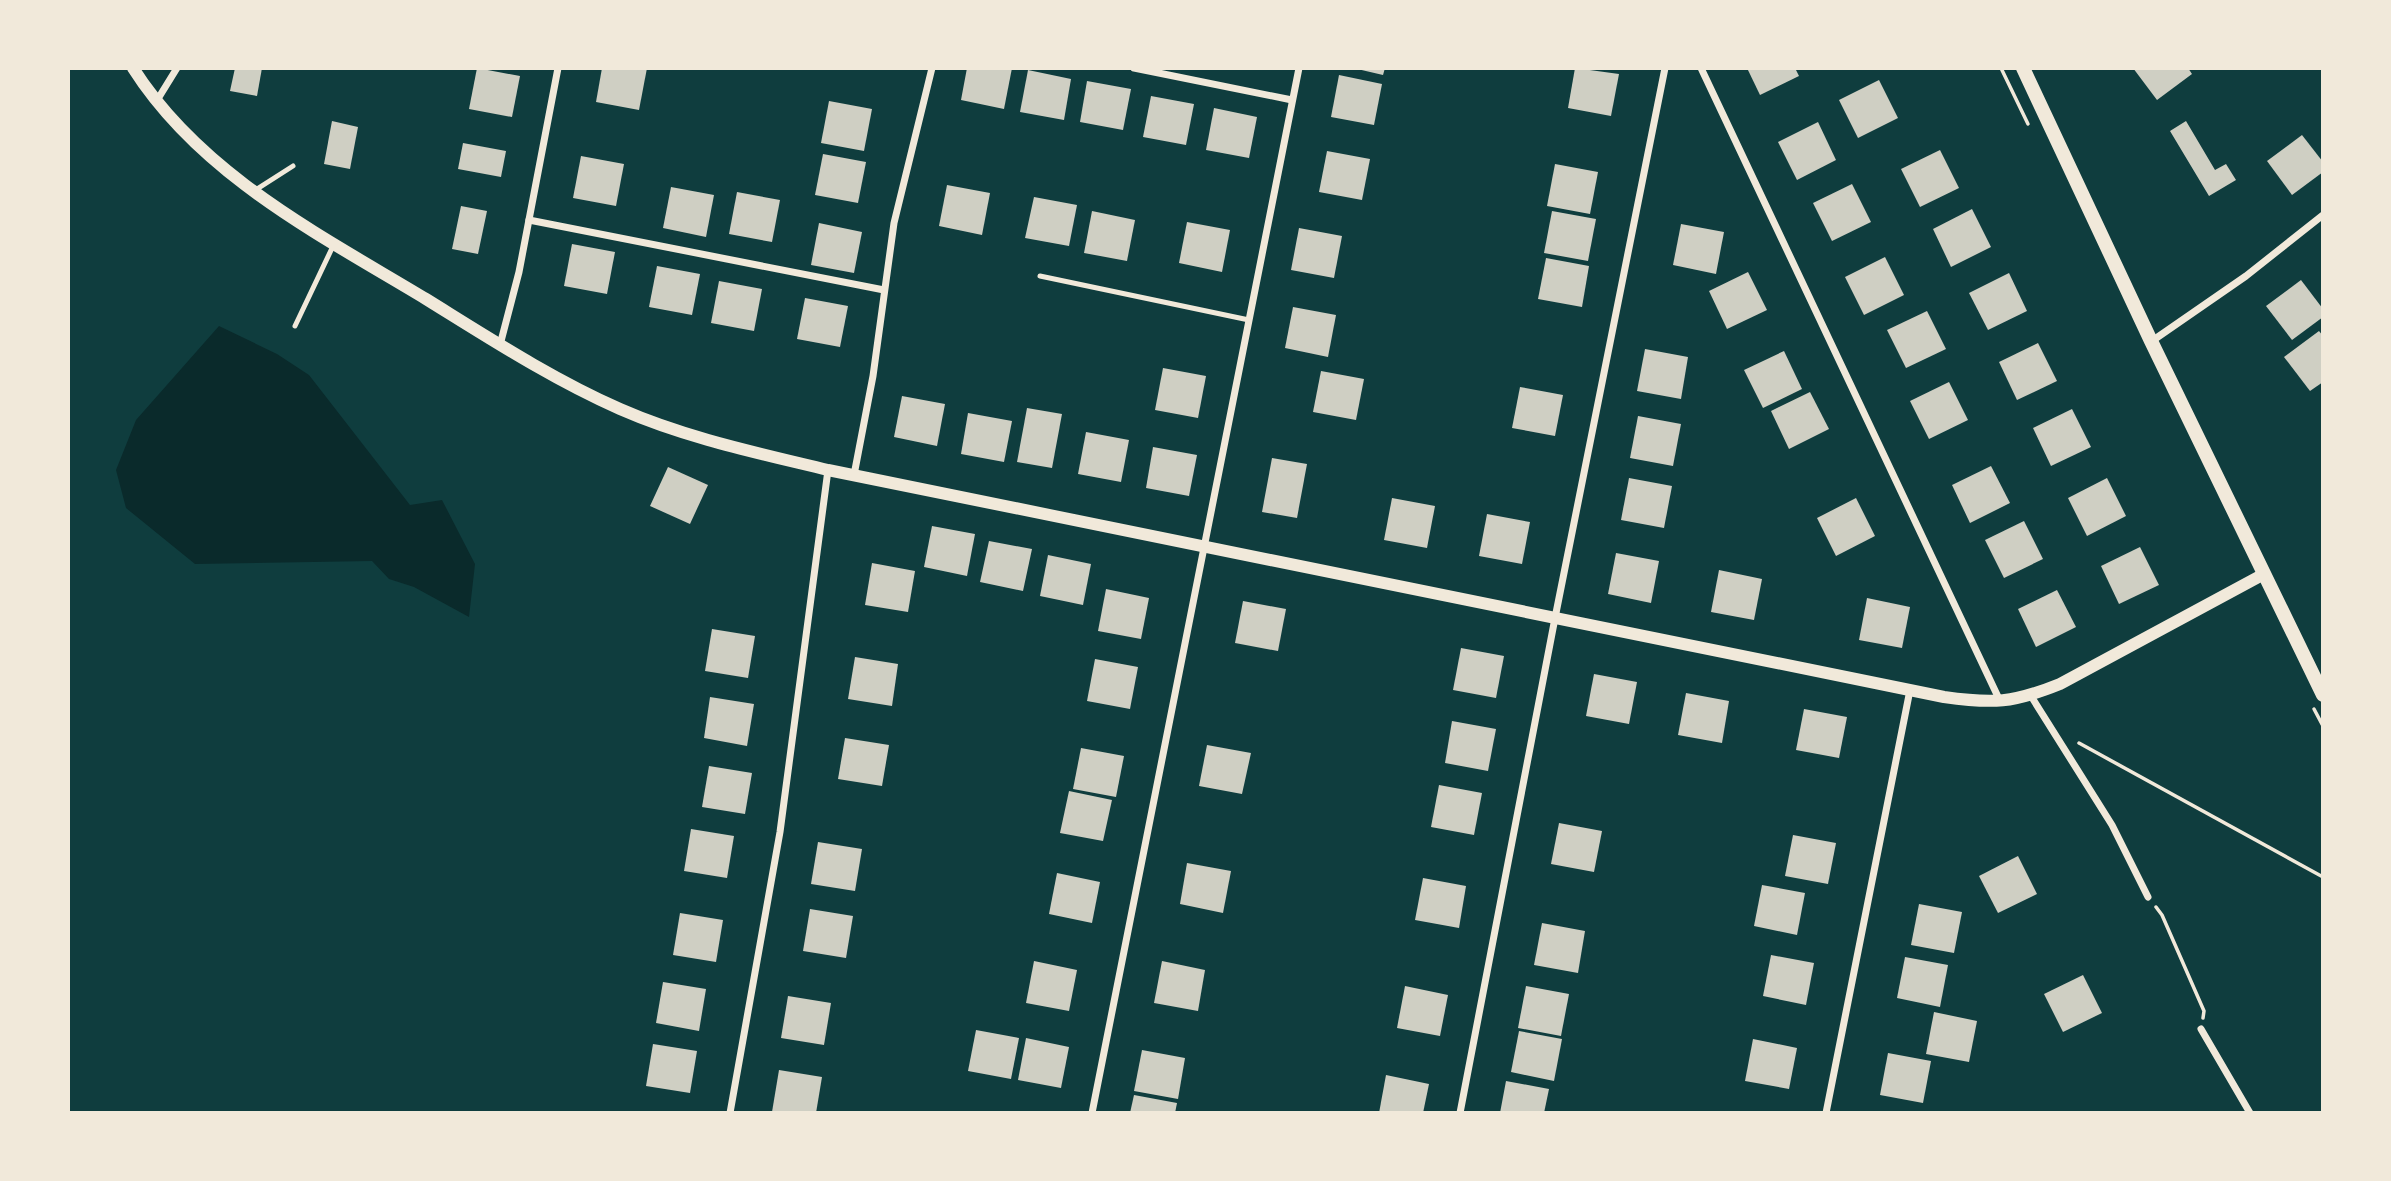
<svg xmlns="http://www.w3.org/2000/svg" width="2391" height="1181" viewBox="0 0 2391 1181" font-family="Helvetica,sans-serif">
<rect width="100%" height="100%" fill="#0f3d3e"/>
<path fill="#0a2a2b" d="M219 326 277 354 309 375 410 505 442 500 475 564 469 617 414 587 389 579 372 561 195 564 126 508 116 470 136 420Z"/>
<g fill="#cfcfc3">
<path d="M235 68H262L257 96 230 91Z"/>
<path d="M477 68 520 76 512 117 469 109Z"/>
<path d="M602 68H647L639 110 596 102Z"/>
<path d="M967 68H1012L1004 109 961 100Z"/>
<path d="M1353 68H1385L1383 75Z"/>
<path d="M1575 68 1619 74 1611 116 1568 108Z"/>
<path d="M1747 68H1795L1799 76 1760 95Z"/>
<path d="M2133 68H2188L2192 74 2157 100Z"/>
<path d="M1028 70 1071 79 1064 120 1020 112Z"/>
<path d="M1339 75 1382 84 1374 125 1331 117Z"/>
<path d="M1879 80 1898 118 1858 138 1839 100Z"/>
<path d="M1087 81 1131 89 1123 130 1080 122Z"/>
<path d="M1151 96 1194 104 1186 145 1143 137Z"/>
<path d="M829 101 872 109 864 151 821 143Z"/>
<path d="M1214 108 1257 117 1249 158 1206 150Z"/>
<path d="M332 121 358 127 350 169 324 164Z"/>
<path d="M2186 121 2215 170 2226 164 2236 180 2209 196 2170 131Z"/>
<path d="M1818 122 1836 160 1797 180 1778 142Z"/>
<path d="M2302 135 2323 162V172L2292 195 2267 161Z"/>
<path d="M463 143 506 151 501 177 458 169Z"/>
<path d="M1940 150 1959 188 1920 207 1901 169Z"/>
<path d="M1327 151 1370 159 1362 200 1319 192Z"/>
<path d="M823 154 866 162 858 203 815 195Z"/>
<path d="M581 156 624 164 616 206 573 198Z"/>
<path d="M1555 164 1598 172 1590 214 1547 206Z"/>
<path d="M1852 184 1871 222 1832 241 1813 203Z"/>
<path d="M947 185 990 193 982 235 939 226Z"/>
<path d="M671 187 714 195 706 237 663 228Z"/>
<path d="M737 192 780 200 772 242 729 234Z"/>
<path d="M1034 197 1077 205 1069 246 1025 238Z"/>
<path d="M461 206 487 211 478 254 452 249Z"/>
<path d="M1972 209 1991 247 1951 267 1933 229Z"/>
<path d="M1092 211 1135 220 1127 261 1084 253Z"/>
<path d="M1552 211 1596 219 1588 261 1544 253Z"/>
<path d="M1187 222 1230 230 1222 272 1179 263Z"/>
<path d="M819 223 862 232 854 273 811 265Z"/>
<path d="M1681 224 1724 232 1716 274 1673 265Z"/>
<path d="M1299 228 1342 236 1334 278 1291 270Z"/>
<path d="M572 244 615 252 607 294 564 286Z"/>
<path d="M1885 257 1904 295 1864 315 1845 277Z"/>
<path d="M1546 258 1589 266 1582 307 1538 299Z"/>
<path d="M657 266 700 274 692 315 649 307Z"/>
<path d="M1748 272 1767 310 1727 329 1709 291Z"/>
<path d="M2009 273 2027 311 1988 330 1969 293Z"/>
<path d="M2301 280 2323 309V317L2292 340 2266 306Z"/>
<path d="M719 281 762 289 754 331 711 323Z"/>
<path d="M805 298 848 306 840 347 797 339Z"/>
<path d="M1293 307 1336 315 1328 357 1285 348Z"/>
<path d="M1927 311 1946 349 1906 368 1887 330Z"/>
<path d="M2319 331 2323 336V382L2310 391 2284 357Z"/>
<path d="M2038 343 2057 381 2017 400 1999 362Z"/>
<path d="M1645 349 1688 357 1681 399 1637 391Z"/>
<path d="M1784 351 1802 389 1763 408 1744 370Z"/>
<path d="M1163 368 1206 376 1198 418 1155 410Z"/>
<path d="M1321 371 1364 379 1356 420 1313 412Z"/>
<path d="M1949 382 1968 420 1929 439 1910 401Z"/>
<path d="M1520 387 1563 395 1555 436 1512 428Z"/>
<path d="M1810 392 1829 429 1789 449 1771 411Z"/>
<path d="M902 396 945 404 937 446 894 437Z"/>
<path d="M1027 408 1062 414 1052 468 1017 462Z"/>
<path d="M2072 409 2091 447 2051 466 2033 428Z"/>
<path d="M968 413 1012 421 1004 462 961 454Z"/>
<path d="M1638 416 1681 424 1673 466 1630 458Z"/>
<path d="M1086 432 1129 440 1121 482 1078 474Z"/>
<path d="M1153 447 1197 455 1189 496 1146 488Z"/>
<path d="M1272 458 1307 464 1297 518 1262 512Z"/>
<path d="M1991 466 2010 503 1970 523 1952 485Z"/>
<path d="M668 467 708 485 690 524 650 506Z"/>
<path d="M1629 478 1672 486 1664 528 1621 520Z"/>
<path d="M2107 478 2126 516 2087 536 2068 498Z"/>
<path d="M1392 498 1435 506 1427 548 1384 540Z"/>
<path d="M1856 498 1875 536 1836 556 1817 518Z"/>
<path d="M1487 514 1530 522 1522 564 1479 556Z"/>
<path d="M2024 521 2043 559 2004 578 1985 540Z"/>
<path d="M932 526 975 534 967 576 924 567Z"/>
<path d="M989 541 1032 549 1023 591 980 582Z"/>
<path d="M2140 547 2159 585 2119 604 2101 566Z"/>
<path d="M1616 553 1659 561 1651 603 1608 594Z"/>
<path d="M1048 555 1091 564 1083 605 1040 596Z"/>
<path d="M872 563 915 571 908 612 865 605Z"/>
<path d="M1719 570 1762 579 1754 620 1711 612Z"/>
<path d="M1106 589 1149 598 1141 639 1098 631Z"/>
<path d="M2057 590 2076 627 2036 647 2018 609Z"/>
<path d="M1867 598 1910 607 1902 648 1859 640Z"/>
<path d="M1243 601 1286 609 1278 651 1235 643Z"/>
<path d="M712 629 755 636 748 678 705 671Z"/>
<path d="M1461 648 1504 656 1496 698 1453 690Z"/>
<path d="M855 657 898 664 892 706 848 699Z"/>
<path d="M1095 659 1138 667 1130 709 1087 701Z"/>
<path d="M1594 674 1637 682 1629 724 1586 716Z"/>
<path d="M1686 693 1729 701 1722 743 1678 735Z"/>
<path d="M710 697 754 704 747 746 704 738Z"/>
<path d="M1804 709 1847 717 1839 758 1796 750Z"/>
<path d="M1452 721 1496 729 1488 771 1445 763Z"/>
<path d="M845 738 889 745 882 786 838 779Z"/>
<path d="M1207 745 1251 753 1242 794 1199 786Z"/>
<path d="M1081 748 1124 756 1116 797 1073 789Z"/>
<path d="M709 766 752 773 745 814 702 807Z"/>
<path d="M1439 785 1482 793 1474 835 1431 827Z"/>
<path d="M1069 791 1112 800 1103 841 1060 833Z"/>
<path d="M1559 823 1602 831 1594 872 1551 864Z"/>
<path d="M691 829 734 836 727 878 684 871Z"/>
<path d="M1793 835 1836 843 1828 884 1785 876Z"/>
<path d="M818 842 862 849 855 891 811 884Z"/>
<path d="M2018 856 2037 894 1998 913 1979 876Z"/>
<path d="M1187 863 1231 871 1223 913 1180 904Z"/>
<path d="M1057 873 1100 882 1092 923 1049 914Z"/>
<path d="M1423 878 1466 886 1459 928 1415 920Z"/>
<path d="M1762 885 1805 893 1797 935 1754 926Z"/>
<path d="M1919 904 1962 912 1954 953 1911 945Z"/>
<path d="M810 909 853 916 846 958 803 951Z"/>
<path d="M680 913 723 920 716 962 673 955Z"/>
<path d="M1542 923 1585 931 1578 973 1534 965Z"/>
<path d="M1771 955 1814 963 1806 1005 1763 996Z"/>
<path d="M1905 957 1948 965 1940 1007 1897 998Z"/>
<path d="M1034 961 1077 970 1069 1011 1026 1003Z"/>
<path d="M1162 961 1205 970 1198 1011 1154 1003Z"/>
<path d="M2083 975 2102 1013 2063 1032 2044 994Z"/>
<path d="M663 982 706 989 699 1031 656 1023Z"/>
<path d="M1405 986 1448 995 1440 1036 1397 1028Z"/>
<path d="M1526 986 1569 994 1561 1036 1518 1028Z"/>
<path d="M788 996 831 1003 824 1045 781 1038Z"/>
<path d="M1934 1012 1977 1021 1969 1062 1926 1054Z"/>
<path d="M976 1030 1019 1038 1011 1079 968 1071Z"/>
<path d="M1519 1031 1562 1039 1554 1081 1511 1072Z"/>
<path d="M1026 1038 1069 1047 1061 1088 1018 1080Z"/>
<path d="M1753 1039 1797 1048 1789 1089 1745 1081Z"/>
<path d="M653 1044 697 1051 690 1093 646 1086Z"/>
<path d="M1142 1050 1185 1058 1178 1099 1134 1091Z"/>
<path d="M1888 1053 1931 1061 1923 1103 1880 1095Z"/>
<path d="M779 1070 822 1077 816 1113 772 1112Z"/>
<path d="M1386 1075 1429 1084 1423 1113H1379Z"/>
<path d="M1506 1081 1549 1089 1544 1113H1500Z"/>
<path d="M1134 1095 1177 1103 1175 1113H1130Z"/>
</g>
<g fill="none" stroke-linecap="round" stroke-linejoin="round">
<g stroke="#f1e9da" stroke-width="3.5">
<path d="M2001 68 2028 124"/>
<path d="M2314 709 2323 726"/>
<path d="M2079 743 2323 877"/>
<path d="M2156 907 2162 915 2204 1011 2203 1018"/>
</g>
<g stroke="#f1e9da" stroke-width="5">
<path d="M254 191 293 166"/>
<path d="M1040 276 1249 320"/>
<path d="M295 326 334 244"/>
</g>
<g stroke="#f1e9da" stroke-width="7">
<path d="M1134 68 1292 100"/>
<path d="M1701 68 2000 701"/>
<path d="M156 102 177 68"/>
<path d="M529 220 884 290"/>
<path d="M2152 341 2246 276 2323 215"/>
<path d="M500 345 519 272 558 68"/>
<path d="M854 475 873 376 894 223 932 68"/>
<path d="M2031 696 2112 825 2148 897"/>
<path d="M2201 1029 2250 1113"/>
<path d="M730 1113 780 832 828 470"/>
<path d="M1092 1113 1299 68"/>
<path d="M1460 1113 1555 618 1665 68"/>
<path d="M1826 1113 1910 690"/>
</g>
<path stroke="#f1e9da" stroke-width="12" d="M133 68C201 175 320 235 426 299 489 338 552 379 620 409 686 438 758 453 828 470L1944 697C1993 704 2013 703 2060 684L2264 574"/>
<path stroke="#f1e9da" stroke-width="14" d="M2023 68 2151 341 2323 695"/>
</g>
<rect width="2391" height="1181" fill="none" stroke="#f1e9da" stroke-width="140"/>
</svg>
